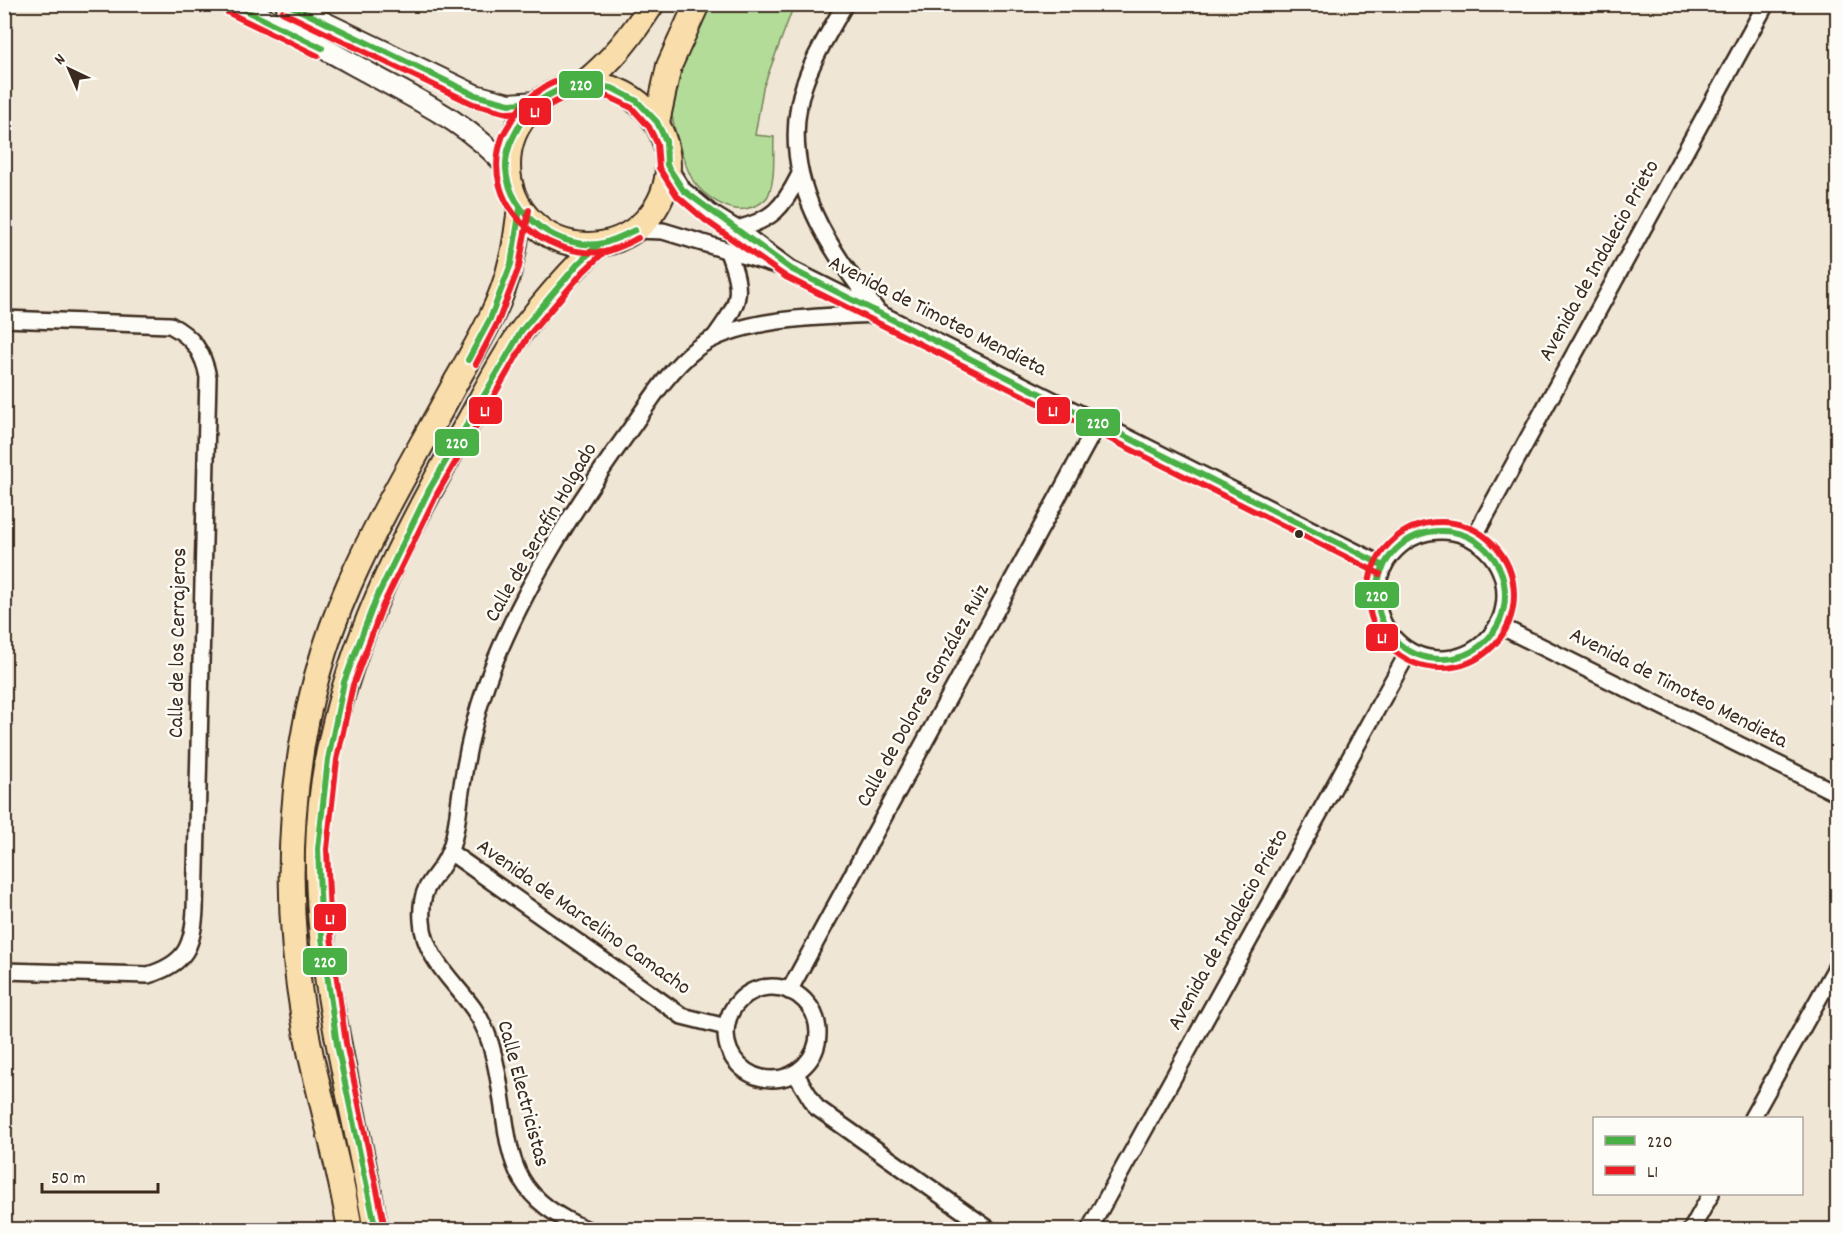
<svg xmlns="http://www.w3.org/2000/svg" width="1842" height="1234" viewBox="0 0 1842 1234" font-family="Dekko,sans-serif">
<rect width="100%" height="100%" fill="#f0e6d5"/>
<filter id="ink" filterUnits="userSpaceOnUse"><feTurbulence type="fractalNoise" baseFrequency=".0167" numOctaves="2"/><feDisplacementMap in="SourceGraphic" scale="12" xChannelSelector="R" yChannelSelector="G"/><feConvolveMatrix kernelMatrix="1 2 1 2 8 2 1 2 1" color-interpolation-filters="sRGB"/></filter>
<g filter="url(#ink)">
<path fill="#b3dc99" stroke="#77835c" stroke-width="1.5" d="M711 5H794L763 88 755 135 774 137C773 156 776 178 768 196 763 204 754 207 745 209 728 212 704 196 694 182 685 168 672 124 671 107 670 78 699 31 711 5Z"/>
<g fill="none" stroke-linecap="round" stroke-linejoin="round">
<defs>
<g id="minor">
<path d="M845 4C828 35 805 70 799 105 784 184 830 250 876 309"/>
<path d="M667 165 683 190 711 213 737 229 791 269 1384 566"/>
<path d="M737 229C772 220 783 208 799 176"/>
<path d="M635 230 663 231 782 267"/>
<path d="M4 319 170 325C193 337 203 352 208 377L195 910C193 947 185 964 148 975L4 971"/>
<path d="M714 338C740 302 744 295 728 252"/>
<circle cx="1441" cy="595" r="64"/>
<path d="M1473 539 1766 4"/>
<path d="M1498 625 1838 794"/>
<path d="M450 852 682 1016 726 1027"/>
<circle cx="772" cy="1033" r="46"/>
<path d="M789 991 1098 423"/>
<path d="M795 1073 816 1107 990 1230"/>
<path d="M1752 1118 1838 964"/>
<path d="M588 1230C494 1192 514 1140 494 1057 490 1039 484 1023 473 1008 453 980 424 957 422 921 419 879 439 881 450 850 458 830 458 806 462 785 467 751 475 717 486 685 518 594 576 505 632 427 651 399 670 369 697 348 739 317 829 316 879 314"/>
<path d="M1089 1230 1409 651"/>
<path d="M1691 1230 1711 1194"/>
</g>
<g id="tertiary">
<path d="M231 4C277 22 323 48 367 72 417 100 469 123 507 167"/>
<path d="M286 4 475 95 509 104 537 102"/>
</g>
<g id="primary">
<path d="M583 84C612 61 632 35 652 4"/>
<circle cx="588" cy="165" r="80"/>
<path d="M657 122 669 66 697 4"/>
<path d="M350 1230C341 1171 324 1114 311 1056 278 902 285 730 349 585 380 515 421 447 457 380 478 343 502 304 511 262 516 245 517 227 520 209"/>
<path d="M376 1230C354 1103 316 979 318 850 321 697 389 559 464 430 483 397 501 359 524 328 546 299 571 271 598 245"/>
</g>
</defs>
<use href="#minor" stroke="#3b2a1e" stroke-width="20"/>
<use href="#tertiary" stroke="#3b2a1e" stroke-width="24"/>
<use href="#primary" stroke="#3b2a1e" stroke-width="28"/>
<use href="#minor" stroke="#fdfcf7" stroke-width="15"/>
<use href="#tertiary" stroke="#fdfcf7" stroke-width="20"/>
<use href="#primary" stroke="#f9deab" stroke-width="24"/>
<defs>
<g id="bus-1">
<path d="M232 4 322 48"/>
<path d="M287 4 475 95 509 104 537 102 560 89 583 84 612 88 637 101 657 122 666 141 667 165 683 190 791 269 1384 566"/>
<path d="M569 87C549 92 533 104 522 121 513 136 505 151 506 169 509 215 560 252 605 243 615 240 626 234 635 230"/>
<path d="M468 360 490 319 511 264 520 209"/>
<circle cx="1441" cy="595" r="64"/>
<path d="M376 1230 337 1045 322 938 318 849 328 759 344 682 375 601 429 490 522 330 577 265 598 245 626 235"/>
</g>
<g id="bus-2">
<path d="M227 12 318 56"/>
<path d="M282 12 473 104 508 113 538 111 563 98 583 93 609 97 632 108 649 127 657 143 659 168 677 196 705 220 786 277 1380 574"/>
<path d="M567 78C544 84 526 98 513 118 510 124 504 131 502 138 479 204 542 258 604 252 616 250 628 243 638 238"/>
<path d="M476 364 498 322 519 267 529 210"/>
<circle cx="1441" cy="595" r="73"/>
<path d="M385 1228 346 1043 331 937 327 849 337 760 353 685 383 605 437 494 529 335 584 271 603 253 629 243"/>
</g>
</defs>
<use href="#bus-1" stroke="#fdfcf7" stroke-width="10"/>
<use href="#bus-2" stroke="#fdfcf7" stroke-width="10"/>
<use href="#bus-1" stroke="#49b045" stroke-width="6"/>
<use href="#bus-2" stroke="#ee1c25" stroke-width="6"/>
</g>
</g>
<circle fill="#3b2a1e" stroke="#fdfcf7" stroke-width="2" cx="1299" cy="534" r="5"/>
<g text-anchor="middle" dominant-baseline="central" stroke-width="5" stroke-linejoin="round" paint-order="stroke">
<g font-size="22" fill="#3b2a1e" stroke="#fdfcf7">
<text transform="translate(1600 261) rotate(-61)">Avenida de Indalecio Prieto</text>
<text transform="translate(937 317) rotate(27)">Avenida de Timoteo Mendieta</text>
<text transform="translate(542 533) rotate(-60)">Calle de Serafín Holgado</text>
<text transform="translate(179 643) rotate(-89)">Calle de los Cerrajeros</text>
<text transform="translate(1678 689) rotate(27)">Avenida de Timoteo Mendieta</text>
<text transform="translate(924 696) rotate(-61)">Calle de Dolores González Ruiz</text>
<text transform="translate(583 918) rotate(35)">Avenida de Marcelino Camacho</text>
<text transform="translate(1229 930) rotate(-61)">Avenida de Indalecio Prieto</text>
<text transform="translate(522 1094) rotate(75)">Calle Electricistas</text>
</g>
</g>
<g stroke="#fdfcf7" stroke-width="2">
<rect x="558" y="70" width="46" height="29" rx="6" fill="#49b045"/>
<rect x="518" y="97" width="34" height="29" rx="6" fill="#ee1c25"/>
<rect x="468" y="396" width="35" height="29" rx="6" fill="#ee1c25"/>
<rect x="1036" y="396" width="35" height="29" rx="6" fill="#ee1c25"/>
<rect x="1075" y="408" width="46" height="29" rx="6" fill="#49b045"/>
<rect x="434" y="428" width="46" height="29" rx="6" fill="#49b045"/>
<rect x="1354" y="581" width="46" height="28" rx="6" fill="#49b045"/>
<rect x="1365" y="623" width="34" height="29" rx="6" fill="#ee1c25"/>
<rect x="313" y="903" width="34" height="29" rx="6" fill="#ee1c25"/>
<rect x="302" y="947" width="46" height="29" rx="6" fill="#49b045"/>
</g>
<g font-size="16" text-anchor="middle" font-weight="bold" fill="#fff">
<text x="581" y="90">220</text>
<text x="535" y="117">L1</text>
<text x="485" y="416">L1</text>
<text x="1053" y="416">L1</text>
<text x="1098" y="428">220</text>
<text x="457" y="448">220</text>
<text x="1377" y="601">220</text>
<text x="1382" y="643">L1</text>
<text x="330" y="924">L1</text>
<text x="325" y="967">220</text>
</g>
<rect width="1842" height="1234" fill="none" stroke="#fdfcf7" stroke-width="24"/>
<rect x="12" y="12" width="1818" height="1210" fill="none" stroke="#3b2a1e" stroke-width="2" filter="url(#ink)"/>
<rect x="1593" y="1117" width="210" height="78" fill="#fdfcf7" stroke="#afa8a0" stroke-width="1.5"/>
<rect x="1605" y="1136" width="30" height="9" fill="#49b045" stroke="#afa8a0" stroke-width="1.5"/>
<text x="1647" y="1147" font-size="18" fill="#3b2a1e">220</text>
<rect x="1605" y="1166" width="30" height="9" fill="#ee1c25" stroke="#afa8a0" stroke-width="1.5"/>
<text x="1647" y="1177" font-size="18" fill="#3b2a1e">L1</text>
<g transform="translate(69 69) rotate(316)" stroke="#fdfcf7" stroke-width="4.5" paint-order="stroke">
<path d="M0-4.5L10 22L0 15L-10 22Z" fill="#3b2a1e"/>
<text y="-9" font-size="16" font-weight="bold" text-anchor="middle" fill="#3b2a1e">N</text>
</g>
<path d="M42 1183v9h116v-9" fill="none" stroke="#3b2a1e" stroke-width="3"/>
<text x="51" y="1183" font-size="18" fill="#3b2a1e" stroke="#fdfcf7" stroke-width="4.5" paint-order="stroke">50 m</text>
</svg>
